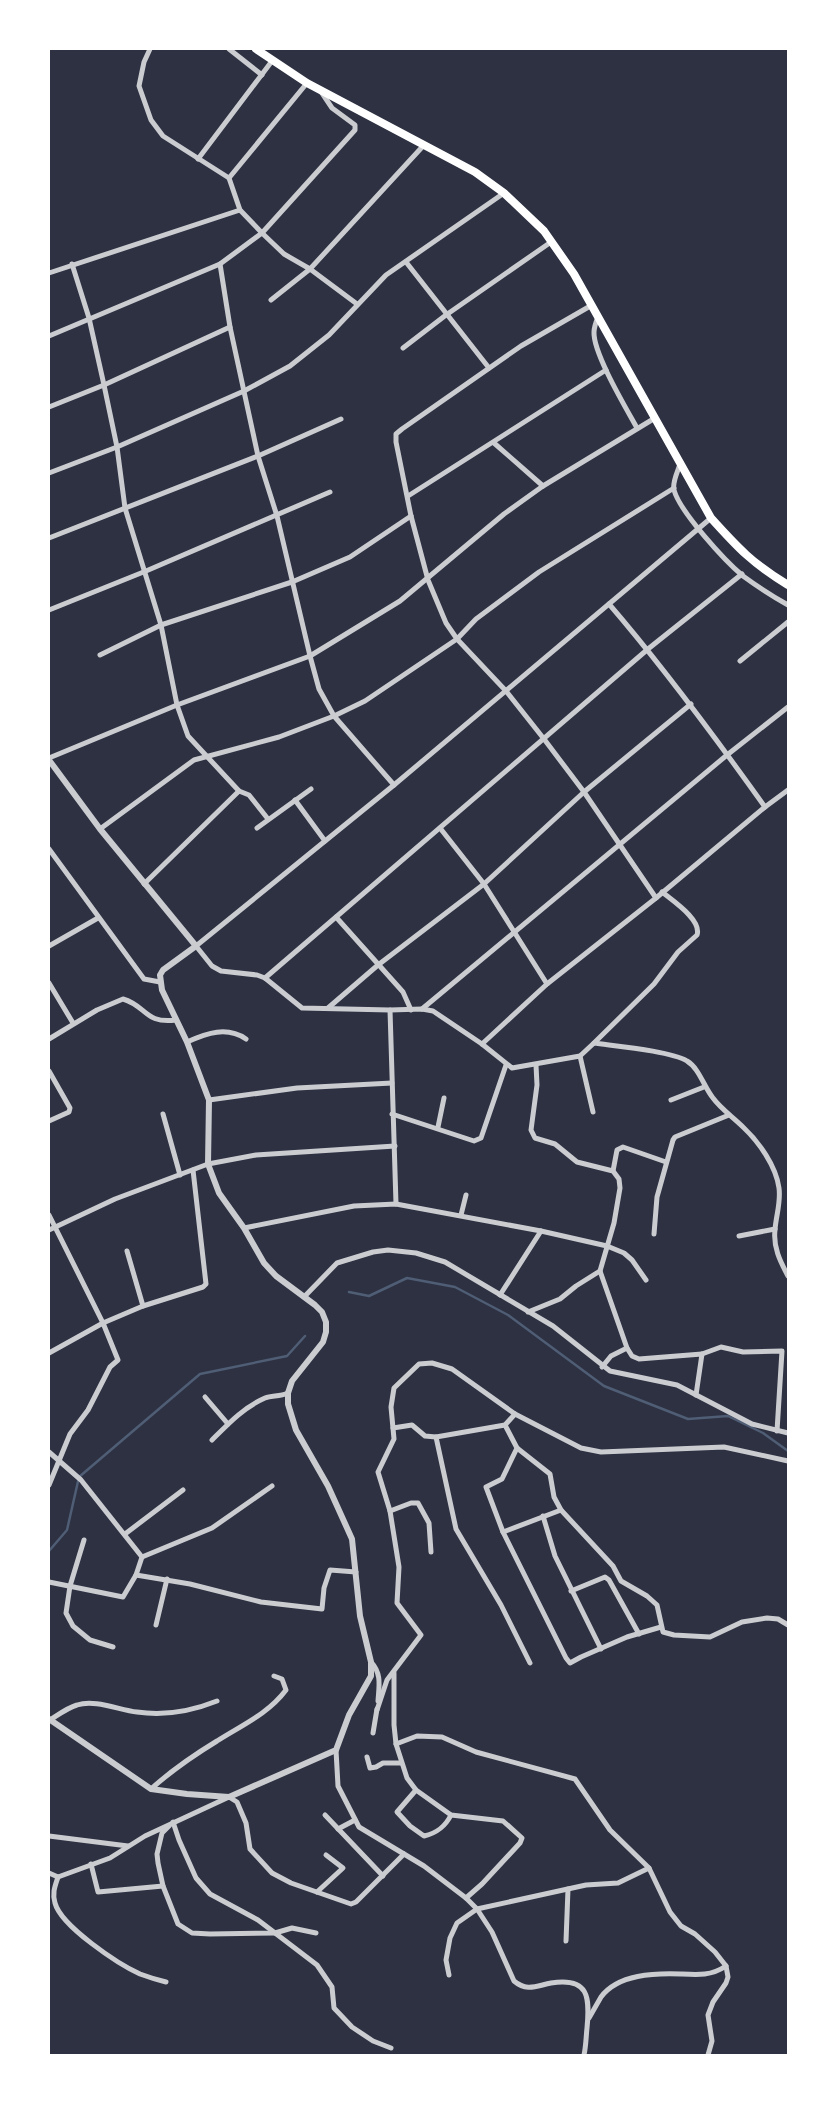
<svg xmlns="http://www.w3.org/2000/svg" width="837" height="2104" viewBox="0 0 837 2104" font-family="'Golos Text',sans-serif">
<rect width="100%" height="100%" fill="#2d3142"/>
<g fill="none" stroke-linecap="round" stroke-linejoin="round">
<g stroke="#4f5d75" stroke-width="2.5">
<path d="M349 1292 369 1296 407 1278 455 1287 508 1315 604 1386 688 1419 728 1416 763 1433 788 1451"/>
<path d="M49 1551 67 1530 79 1477 200 1374 287 1356 305 1336"/>
</g>
<g stroke="#caccd0" stroke-width="5">
<path d="M150 49 144 62 139 86 151 120 163 136 229 178 240 210 262 233 284 254 310 269 357 304"/>
<path d="M229 49 262 75"/>
<path d="M198 159 272 61"/>
<path d="M229 178 307 83"/>
<path d="M406 262 489 368"/>
<path d="M72 264 89 318 104 385 117 447 125 508 161 625 177 705 188 736 239 791 249 795 268 819"/>
<path d="M220 264 230 327 258 456 277 516 310 656 319 689 334 716 394 785"/>
<path d="M49 273 240 210"/>
<path d="M271 300 310 269 424 145"/>
<path d="M592 305 521 346 402 429 396 434V442L411 516 428 580 446 623 457 639 506 691 544 739 584 792 656 898"/>
<path d="M598 317C596 322 594 327 594 332 593 353 626 408 637 428"/>
<path d="M49 336 220 264 262 233 355 130V125L332 108 320 90"/>
<path d="M403 348 446 315 551 242"/>
<path d="M49 407 104 385 230 327"/>
<path d="M494 443 543 486"/>
<path d="M680 464C678 471 672 482 674 490 680 512 725 561 743 576 758 587 772 596 788 605"/>
<path d="M49 473 117 447 244 391 290 366 329 335 386 275 504 193"/>
<path d="M408 496 606 370"/>
<path d="M711 518 394 785 196 946 212 966 221 971 257 975 265 978 302 1008 390 1010 422 1009 433 1011 482 1044 512 1068 580 1056 594 1043C615 1046 671 1051 687 1061 699 1068 704 1087 713 1098 721 1109 733 1117 743 1127 759 1142 776 1166 779 1188 781 1203 776 1215 775 1230 773 1247 780 1261 788 1276"/>
<path d="M49 538 258 456 341 419"/>
<path d="M609 604C665 669 715 737 765 807"/>
<path d="M49 610 146 571 330 492"/>
<path d="M100 655 161 625 292 582 350 557 411 516"/>
<path d="M740 661 788 622"/>
<path d="M49 758 177 705 310 656 400 601 504 514 543 486 655 418"/>
<path d="M295 800 325 841"/>
<path d="M257 828 311 789"/>
<path d="M440 828 484 884 547 984"/>
<path d="M100 829 194 760 279 737 334 716 365 701 457 639 476 619 539 572 674 488"/>
<path d="M49 849 144 979 160 982"/>
<path d="M144 884 239 791"/>
<path d="M336 917 403 992 411 1010"/>
<path d="M49 946 98 918"/>
<path d="M265 978 648 649 742 574"/>
<path d="M49 983 73 1023"/>
<path d="M328 1008 378 965 484 884 584 792 691 704"/>
<path d="M422 1009 727 755 788 707"/>
<path d="M390 1010 396 1204"/>
<path d="M49 1039 97 1010 123 999C147 1006 144 1024 176 1020"/>
<path d="M187 1042C207 1033 227 1026 246 1039"/>
<path d="M594 1043 654 984 678 952 697 935C702 920 673 901 662 892"/>
<path d="M482 1044 547 984 656 898 765 807 788 790"/>
<path d="M580 1056 593 1112"/>
<path d="M536 1065 537 1085 531 1130 535 1138 555 1144 577 1162 613 1171 619 1179 620 1188 614 1223 600 1271 627 1348 632 1356 639 1359 702 1354 721 1347 743 1352 782 1351 777 1431"/>
<path d="M49 1071 70 1108 69 1112 49 1121"/>
<path d="M209 1100 297 1088 392 1083"/>
<path d="M671 1100 704 1087"/>
<path d="M163 1114 180 1175"/>
<path d="M392 1114 474 1141 481 1138 506 1065"/>
<path d="M438 1127 444 1098"/>
<path d="M613 1171 617 1150 623 1147 666 1162"/>
<path d="M49 1215 103 1323 118 1360 110 1367 88 1410 70 1434 49 1485"/>
<path d="M461 1215 466 1195"/>
<path d="M244 1228 354 1206 396 1204 541 1231 607 1246 624 1253 632 1260 646 1280"/>
<path d="M49 1230 115 1199 208 1164 256 1155 395 1146"/>
<path d="M654 1234 657 1197 673 1140 675 1137 729 1115"/>
<path d="M739 1236 775 1229"/>
<path d="M127 1251 143 1306"/>
<path d="M500 1295 541 1231"/>
<path d="M304 1297 337 1263 373 1252 388 1250 416 1253 445 1262 553 1326 610 1371 677 1385 752 1424 788 1433"/>
<path d="M528 1312 560 1299 576 1286 600 1271"/>
<path d="M49 1353 103 1323 143 1306 203 1287 206 1284 193 1170"/>
<path d="M602 1367 611 1356 627 1348"/>
<path d="M696 1395 702 1354"/>
<path d="M205 1397 228 1424"/>
<path d="M505 1425 517 1448 550 1474 554 1497 561 1510 613 1566 621 1581 647 1596 657 1605 663 1632 674 1635 710 1637 742 1622 767 1618 778 1619 788 1625"/>
<path d="M393 1428 412 1425 425 1436 436 1437 505 1425 515 1414"/>
<path d="M436 1437 456 1529 501 1605 530 1663"/>
<path d="M212 1440C228 1424 244 1407 265 1398 272 1395 279 1397 288 1393"/>
<path d="M517 1448 502 1479 486 1487 503 1532 566 1658 570 1663 581 1657 627 1637 661 1627"/>
<path d="M49 1452 81 1480 142 1557 136 1575 123 1597 49 1582"/>
<path d="M390 1511 411 1503H418L429 1523 431 1552"/>
<path d="M543 1516 555 1556 601 1649"/>
<path d="M503 1532 561 1510"/>
<path d="M125 1534 183 1490"/>
<path d="M84 1540 70 1586 66 1613 73 1626 90 1640 113 1647"/>
<path d="M142 1557 212 1528 272 1486"/>
<path d="M136 1575 190 1584 261 1602 322 1609 324 1588 330 1570 356 1572"/>
<path d="M571 1591 605 1577 609 1580 639 1634"/>
<path d="M156 1625 167 1579"/>
<path d="M371 1662C382 1674 379 1686 378 1701"/>
<path d="M394 1673V1725L396 1744 407 1778 416 1790 451 1815 503 1821 522 1838 520 1843 482 1884 466 1898"/>
<path d="M377 1710 387 1680 421 1635 397 1603 399 1567 390 1511 378 1472 394 1439 391 1407 394 1388 419 1364 432 1363 452 1369 515 1414 581 1448 601 1452 724 1447 788 1461"/>
<path d="M50 1720C58 1715 67 1708 77 1705 95 1699 119 1710 137 1712 164 1716 192 1711 217 1701"/>
<path d="M373 1733 377 1709"/>
<path d="M396 1744 417 1736 442 1737 476 1752 575 1779 610 1830 649 1868 670 1912 681 1926 695 1934 715 1952 726 1966 728 1977 726 1983 713 2002 708 2015 712 2041 708 2055"/>
<path d="M336 1750 338 1786 359 1827 424 1866 466 1898 477 1909 492 1932 514 1981C527 1992 536 1986 551 1983 589 1977 590 1997 587 2028 586 2037 586 2046 584 2055"/>
<path d="M367 1757 370 1768 376 1767 383 1763H401"/>
<path d="M151 1789C171 1771 194 1755 217 1741 242 1725 268 1714 286 1690L282 1679 274 1676"/>
<path d="M416 1790 397 1812 410 1826 424 1836C437 1833 445 1827 451 1815"/>
<path d="M325 1815 383 1876"/>
<path d="M173 1822 179 1840 196 1878 210 1894 258 1920 317 1965 332 1987 334 2008 352 2027 373 2041 391 2048"/>
<path d="M169 1826 162 1833 157 1854 158 1863 163 1886 178 1924 192 1933 210 1934 275 1933 292 1928 316 1933"/>
<path d="M338 1829 355 1820"/>
<path d="M49 1836 128 1846"/>
<path d="M91 1864 98 1892 163 1886"/>
<path d="M49 1873 58 1877"/>
<path d="M58 1877 110 1858 145 1836 229 1797 237 1802 246 1823 250 1849 272 1873 291 1883 351 1904 356 1902 404 1854"/>
<path d="M58 1877C55 1886 52 1893 55 1903 61 1926 118 1964 140 1974 148 1977 158 1980 166 1982"/>
<path d="M317 1892 343 1868 326 1855"/>
<path d="M566 1941 568 1889"/>
<path d="M449 1975 446 1960 450 1938 457 1923 477 1909 586 1885 618 1883 649 1868"/>
<path d="M589 2018C593 2011 597 2004 601 1997 618 1974 655 1973 681 1974 698 1975 711 1976 726 1966"/>
</g>
<path stroke="#caccd0" stroke-width="6" d="M49 760 100 829 196 946 163 970 160 975 162 990 187 1042 209 1100 208 1164 219 1193 244 1228 264 1263 276 1276 315 1305 322 1312 326 1322V1332L323 1342 292 1381 288 1393V1404L296 1430 328 1486 352 1539 360 1616 371 1662V1676L349 1715 336 1750 229 1797 187 1794 151 1789 49 1719"/>
<path stroke="#fff" stroke-width="8" d="M256 49 307 83 475 172 504 193 544 231 574 274 711 518C738 548 753 564 788 585"/>
</g>
<rect width="837" height="2104" fill="none" stroke="#ffffff" stroke-width="100"/>
</svg>
